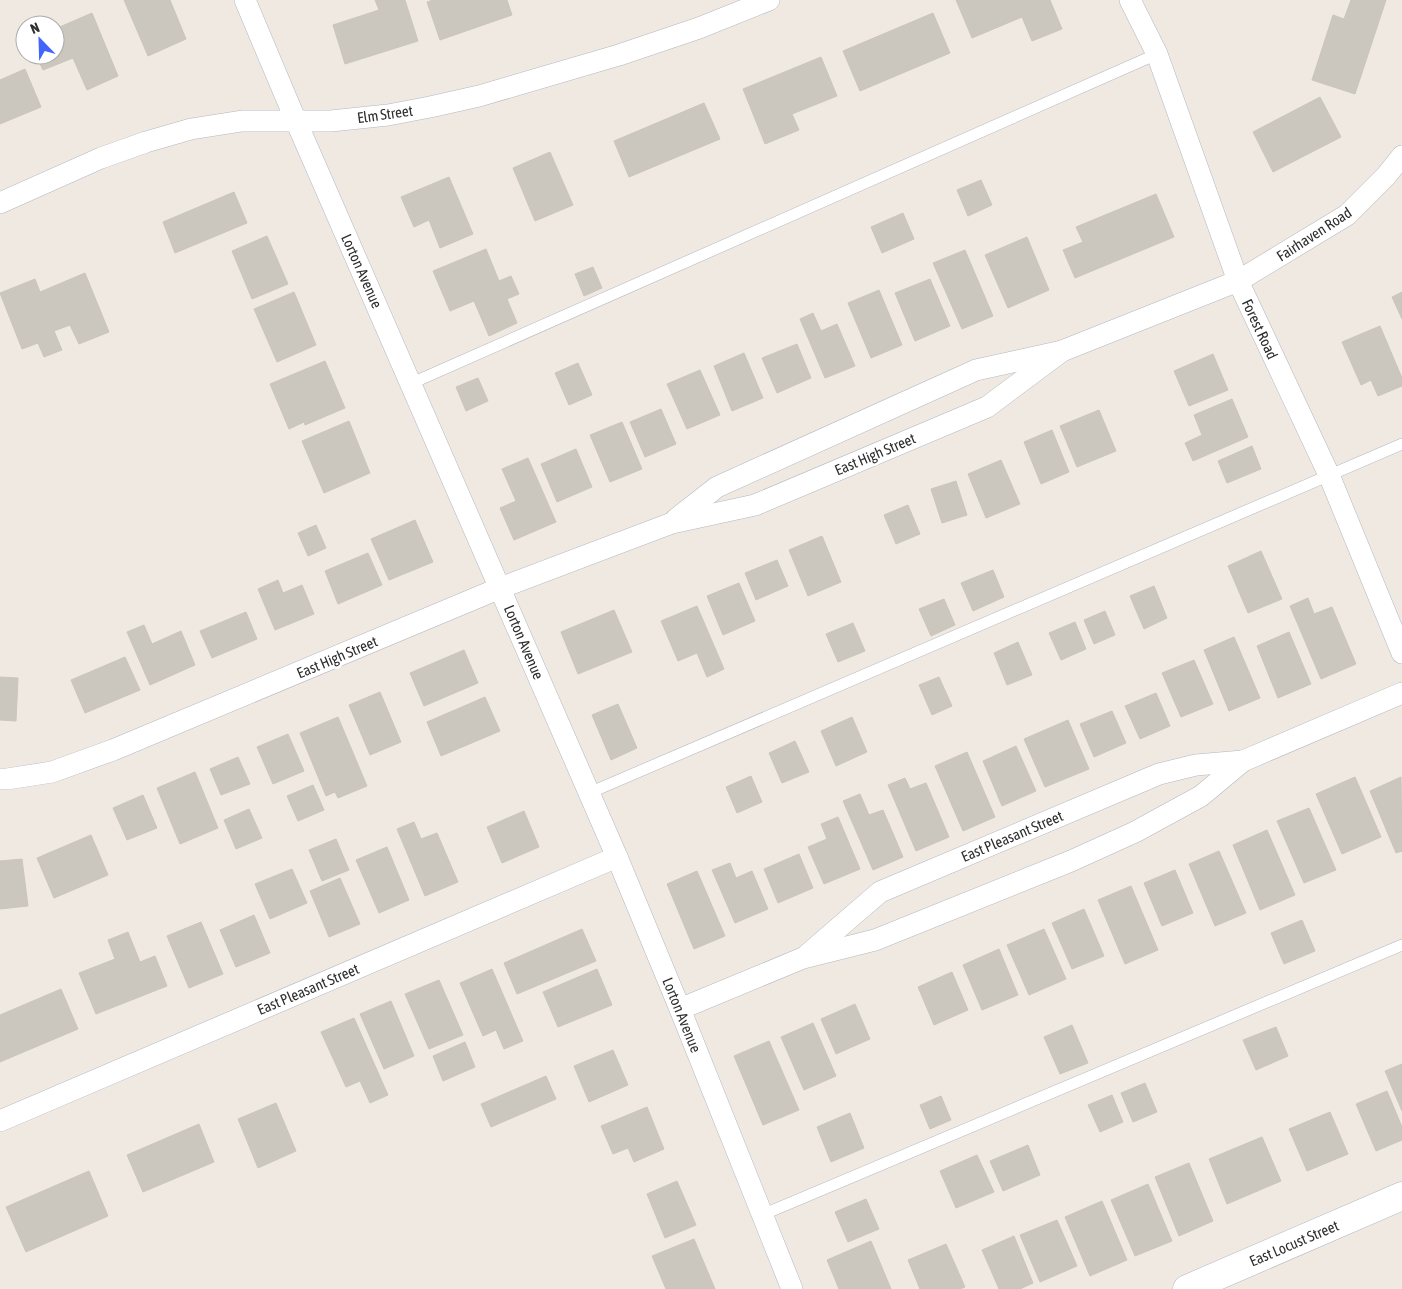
<svg xmlns="http://www.w3.org/2000/svg" width="1402" height="1289" viewBox="0 0 1402 1289" font-family="'Asap Condensed',sans-serif">
<rect width="100%" height="100%" fill="#efe9e1"/>
<g fill="#cbc7bf" stroke="#cbc5ba">
<path d="M124 0H170L186 39 148 56Z"/>
<path d="M375 0H405L418 41 345 64 333 25 379 10Z"/>
<path d="M433 0H507L512 15 440 40 427 2Z"/>
<path d="M956 0H1050L1062 29 1032 41 1022 17 972 38Z"/>
<path d="M1351 0H1386L1355 94 1312 80 1333 15 1344 19Z"/>
<path d="M92 13 118 76 87 90 73 58 43 70 36 55H55V29Z"/>
<path d="M933 13 950 53 860 91 843 51Z"/>
<path d="M821 57 837 96 792 114 799 130 765 144 743 89Z"/>
<path d="M25 69 41 107 0 124V80Z"/>
<path d="M1320 97 1341 137 1273 172 1253 132Z"/>
<path d="M704 103 720 139 629 177 614 141Z"/>
<path d="M550 152 573 205 535 221 513 168Z"/>
<path d="M449 177 473 234 440 248 429 220 414 227 401 197Z"/>
<path d="M981 180 992 205 968 216 957 190Z"/>
<path d="M234 192 247 223 175 253 163 222Z"/>
<path d="M1156 194 1174 237 1075 278 1063 250 1083 242 1076 227Z"/>
<path d="M903 213 914 239 882 253 871 227Z"/>
<path d="M267 236 288 284 252 299 232 251Z"/>
<path d="M1027 237 1049 290 1008 308 985 255Z"/>
<path d="M486 249 499 281 511 276 519 294 507 299 517 323 489 336 474 301 450 311 433 271Z"/>
<path d="M965 250 993 316 962 329 933 263Z"/>
<path d="M593 267 602 288 584 296 575 274Z"/>
<path d="M85 273 109 332 79 344 70 325 54 331 62 350 44 357 38 343 22 349 0 293 35 279 40 292Z"/>
<path d="M930 279 950 326 915 341 895 293Z"/>
<path d="M879 290 902 345 871 358 848 303Z"/>
<path d="M294 292 316 345 277 362 254 309Z"/>
<path d="M1402 292V319L1392 297Z"/>
<path d="M813 313 821 331 837 324 855 366 825 378 800 319Z"/>
<path d="M1380 326 1402 378V386L1378 396 1371 380 1361 385 1342 342Z"/>
<path d="M797 344 811 378 777 393 762 358Z"/>
<path d="M744 353 763 398 732 411 714 366Z"/>
<path d="M1213 354 1228 390 1189 406 1174 371Z"/>
<path d="M325 361 345 408 305 425 304 422 289 429 270 384Z"/>
<path d="M578 363 592 395 569 405 555 373Z"/>
<path d="M700 370 720 415 687 429 667 384Z"/>
<path d="M478 378 488 401 466 411 456 387Z"/>
<path d="M1232 399 1248 437 1193 461 1185 443 1202 435 1194 415Z"/>
<path d="M661 409 676 444 645 457 630 422Z"/>
<path d="M1099 410 1116 451 1077 467 1060 426Z"/>
<path d="M349 421 370 473 324 493 302 441Z"/>
<path d="M622 422 642 469 610 482 590 435Z"/>
<path d="M1052 430 1069 472 1041 484 1024 442Z"/>
<path d="M1252 446 1261 469 1227 483 1218 461Z"/>
<path d="M576 449 592 487 557 502 541 464Z"/>
<path d="M528 458 556 522 514 540 500 508 516 501 502 469Z"/>
<path d="M1001 460 1020 504 986 518 968 474Z"/>
<path d="M956 481 967 515 942 523 931 489Z"/>
<path d="M908 505 920 534 896 544 884 515Z"/>
<path d="M415 520 433 562 389 580 371 539Z"/>
<path d="M316 525 326 548 308 556 298 533Z"/>
<path d="M822 536 841 582 808 596 789 550Z"/>
<path d="M1261 551 1282 599 1248 613 1228 566Z"/>
<path d="M368 553 382 585 338 604 325 571Z"/>
<path d="M777 560 788 586 756 600 745 573Z"/>
<path d="M993 570 1004 597 973 611 961 583Z"/>
<path d="M278 580 283 593 302 585 314 614 275 630 258 589Z"/>
<path d="M739 583 755 621 723 635 707 596Z"/>
<path d="M1154 586 1167 618 1144 629 1130 596Z"/>
<path d="M1308 598 1314 614 1332 607 1356 664 1321 679 1290 606Z"/>
<path d="M944 599 955 625 931 636 919 609Z"/>
<path d="M697 606 724 669 707 677 697 653 678 661 661 621Z"/>
<path d="M614 610 632 652 578 674 561 632Z"/>
<path d="M1105 611 1115 635 1094 644 1084 620Z"/>
<path d="M246 612 257 639 212 658 200 631Z"/>
<path d="M1075 622 1086 649 1061 660 1049 633Z"/>
<path d="M853 623 865 651 838 662 826 634Z"/>
<path d="M144 625 152 644 181 631 195 665 150 685 127 632Z"/>
<path d="M1289 632 1311 684 1278 698 1257 646Z"/>
<path d="M1234 637 1260 698 1229 711 1204 650Z"/>
<path d="M1018 642 1032 675 1007 685 994 653Z"/>
<path d="M464 650 478 683 424 706 410 673Z"/>
<path d="M125 657 140 690 85 713 71 680Z"/>
<path d="M1194 660 1213 704 1181 717 1162 673Z"/>
<path d="M0 677 18 678 16 721 0 720Z"/>
<path d="M939 677 952 706 932 715 919 685Z"/>
<path d="M380 692 401 742 370 755 349 705Z"/>
<path d="M1156 693 1170 726 1140 739 1125 706Z"/>
<path d="M485 697 500 731 441 756 427 722Z"/>
<path d="M618 704 637 748 611 760 592 715Z"/>
<path d="M1112 711 1126 743 1094 757 1080 724Z"/>
<path d="M338 717 367 786 338 798 335 792 326 796 300 733Z"/>
<path d="M852 717 867 752 836 766 821 731Z"/>
<path d="M1068 720 1089 769 1045 787 1024 739Z"/>
<path d="M288 734 304 771 273 784 257 747Z"/>
<path d="M795 741 809 772 782 783 769 753Z"/>
<path d="M1016 746 1036 791 1002 806 983 761Z"/>
<path d="M967 752 995 817 963 831 935 766Z"/>
<path d="M238 757 250 784 221 795 210 769Z"/>
<path d="M195 772 218 828 180 844 157 788Z"/>
<path d="M751 776 762 802 737 813 726 787Z"/>
<path d="M1355 777 1381 837 1342 854 1316 794Z"/>
<path d="M1401 777 1402 851 1396 853 1370 791Z"/>
<path d="M905 778 910 789 926 783 949 837 916 851 888 785Z"/>
<path d="M313 785 324 810 298 821 287 796Z"/>
<path d="M860 794 869 815 883 810 903 857 873 870 843 801Z"/>
<path d="M143 795 157 828 127 840 113 808Z"/>
<path d="M1309 808 1336 870 1304 883 1277 821Z"/>
<path d="M249 809 262 838 236 849 224 820Z"/>
<path d="M524 811 539 847 502 863 487 827Z"/>
<path d="M838 817 860 869 824 884 808 847 827 839 821 824Z"/>
<path d="M414 822 421 839 437 833 458 882 425 896 397 829Z"/>
<path d="M1267 830 1295 895 1260 910 1233 845Z"/>
<path d="M91 835 108 875 54 898 37 858Z"/>
<path d="M336 839 349 870 322 881 309 850Z"/>
<path d="M387 847 409 900 379 913 356 860Z"/>
<path d="M1219 851 1246 913 1215 926 1189 864Z"/>
<path d="M799 854 813 888 778 903 764 869Z"/>
<path d="M22 859 28 906 0 909V861Z"/>
<path d="M730 863 736 878 752 871 768 909 735 923 712 870Z"/>
<path d="M292 869 307 903 270 919 255 884Z"/>
<path d="M1175 870 1193 913 1162 926 1144 883Z"/>
<path d="M697 871 725 936 694 949 667 884Z"/>
<path d="M340 878 360 924 329 937 310 891Z"/>
<path d="M1131 886 1158 950 1125 964 1098 900Z"/>
<path d="M1084 909 1104 956 1072 969 1052 923Z"/>
<path d="M254 915 270 953 236 967 220 930Z"/>
<path d="M1302 920 1315 951 1284 964 1271 933Z"/>
<path d="M201 922 223 974 189 988 167 936Z"/>
<path d="M582 929 596 961 517 994 504 963Z"/>
<path d="M1044 929 1066 979 1029 995 1007 945Z"/>
<path d="M128 932 140 962 155 956 167 986 96 1014 79 973 115 959 108 940Z"/>
<path d="M999 949 1018 995 982 1010 963 965Z"/>
<path d="M492 969 523 1041 504 1049 496 1030 483 1036 460 983Z"/>
<path d="M597 969 612 1005 558 1027 543 992Z"/>
<path d="M952 972 968 1010 934 1025 918 987Z"/>
<path d="M439 980 463 1035 429 1049 405 994Z"/>
<path d="M61 989 78 1029 0 1062V1015Z"/>
<path d="M391 1001 414 1056 384 1069 360 1014Z"/>
<path d="M855 1004 870 1039 836 1054 821 1019Z"/>
<path d="M354 1018 388 1095 370 1103 360 1081 346 1087 321 1032Z"/>
<path d="M813 1023 836 1076 804 1090 781 1037Z"/>
<path d="M1072 1025 1088 1063 1060 1074 1044 1037Z"/>
<path d="M1276 1027 1288 1056 1256 1070 1243 1040Z"/>
<path d="M769 1041 799 1110 763 1125 734 1056Z"/>
<path d="M465 1042 475 1067 443 1081 433 1056Z"/>
<path d="M613 1050 628 1085 589 1102 574 1066Z"/>
<path d="M1402 1064V1111L1385 1071Z"/>
<path d="M546 1076 556 1099 491 1127 481 1104Z"/>
<path d="M1145 1083 1157 1112 1133 1122 1121 1093Z"/>
<path d="M1387 1091 1402 1127V1140L1376 1151 1356 1104Z"/>
<path d="M1112 1095 1123 1122 1100 1132 1088 1105Z"/>
<path d="M941 1096 951 1120 930 1129 920 1105Z"/>
<path d="M276 1103 296 1151 258 1168 238 1119Z"/>
<path d="M647 1107 664 1149 634 1162 628 1148 613 1154 601 1126Z"/>
<path d="M1330 1112 1348 1154 1307 1171 1289 1129Z"/>
<path d="M850 1113 864 1148 831 1162 817 1127Z"/>
<path d="M199 1124 214 1162 143 1192 127 1155Z"/>
<path d="M1262 1137 1281 1181 1227 1204 1209 1159Z"/>
<path d="M1028 1145 1040 1175 1003 1191 990 1161Z"/>
<path d="M977 1155 994 1192 956 1208 940 1171Z"/>
<path d="M1189 1163 1213 1221 1179 1236 1155 1177Z"/>
<path d="M89 1171 108 1216 26 1252 6 1207Z"/>
<path d="M677 1181 696 1225 665 1238 647 1194Z"/>
<path d="M1148 1184 1172 1241 1135 1256 1111 1200Z"/>
<path d="M866 1199 879 1229 848 1242 835 1212Z"/>
<path d="M1102 1201 1127 1260 1090 1276 1065 1217Z"/>
<path d="M1057 1220 1077 1266 1040 1282 1020 1235Z"/>
<path d="M1014 1236 1033 1283 1020 1289H999L982 1250Z"/>
<path d="M694 1239 715 1289H666L652 1256Z"/>
<path d="M871 1241 891 1289H839L827 1260Z"/>
<path d="M946 1244 965 1287 960 1289H920L908 1260Z"/>
</g>
<g fill="none" stroke-linecap="round" stroke-linejoin="round">
<defs>
<g id="lane">
<path d="M412 383 1157 54"/>
<path d="M589 793 1402 444"/>
<path d="M762 1215 1402 945"/>
</g>
<g id="street">
<path d="M245 0 296 121 617 857 680 1009 792 1289"/>
<path d="M1130 0 1157 54 1238 281 1329 475 1402 653"/>
<path d="M0 203 101 158 146 142 191 129 242 121H331L388 115 430 107 479 96 619 55 699 28 769 0"/>
<path d="M676 519 717 487 976 370 1062 351 1238 281 1347 215 1386 176 1402 156"/>
<path d="M0 779H7L52 772 113 750 500 588 672 523 755 505 987 407 1062 351"/>
<path d="M807 955 880 892 1159 774 1196 765 1243 761"/>
<path d="M680 1009 803 958 875 940 1071 861 1135 832 1201 796 1243 761 1402 693"/>
<path d="M0 1121 617 857"/>
</g>
<path id="secondary" d="M1187 1289 1402 1196"/>
</defs>
<use href="#lane" stroke="#b4b7c1" stroke-width="12"/>
<use href="#street" stroke="#b4b7c1" stroke-width="22"/>
<use href="#secondary" stroke="#b4b7c1" stroke-width="29"/>
<use href="#lane" stroke="#fff" stroke-width="11"/>
<use href="#street" stroke="#fff" stroke-width="21"/>
<use href="#secondary" stroke="#fff" stroke-width="28"/>
</g>
<g text-anchor="middle" dominant-baseline="central" stroke-width="5" stroke-linejoin="round" paint-order="stroke">
<g font-size="15" fill="#2e2e2e" stroke="#fff">
<text transform="translate(385 114) rotate(-8)">Elm Street</text>
<text transform="translate(1314 234) rotate(-33)">Fairhaven Road</text>
<text transform="translate(362 271) rotate(66)">Lorton Avenue</text>
<text transform="translate(1260 329) rotate(65)">Forest Road</text>
<text transform="translate(875 454) rotate(-23)">East High Street</text>
<text transform="translate(524 642) rotate(67)">Lorton Avenue</text>
<text transform="translate(337 657) rotate(-23)">East High Street</text>
<text transform="translate(1012 836) rotate(-23)">East Pleasant Street</text>
<text transform="translate(308 989) rotate(-23)">East Pleasant Street</text>
<text transform="translate(682 1015) rotate(68)">Lorton Avenue</text>
<text transform="translate(1294 1243) rotate(-23)">East Locust Street</text>
</g>
</g>
<g transform="translate(40 40) rotate(337)"><circle r="24" fill="#ffffff" stroke="#ababab"/>
<path d="M0-4L9 19L0 12L-9 19Z" fill="#4264fb"/>
<text y="-8" font-size="14" font-weight="bold" text-anchor="middle" fill="#2e2e2e">N</text>
</g>
</svg>
